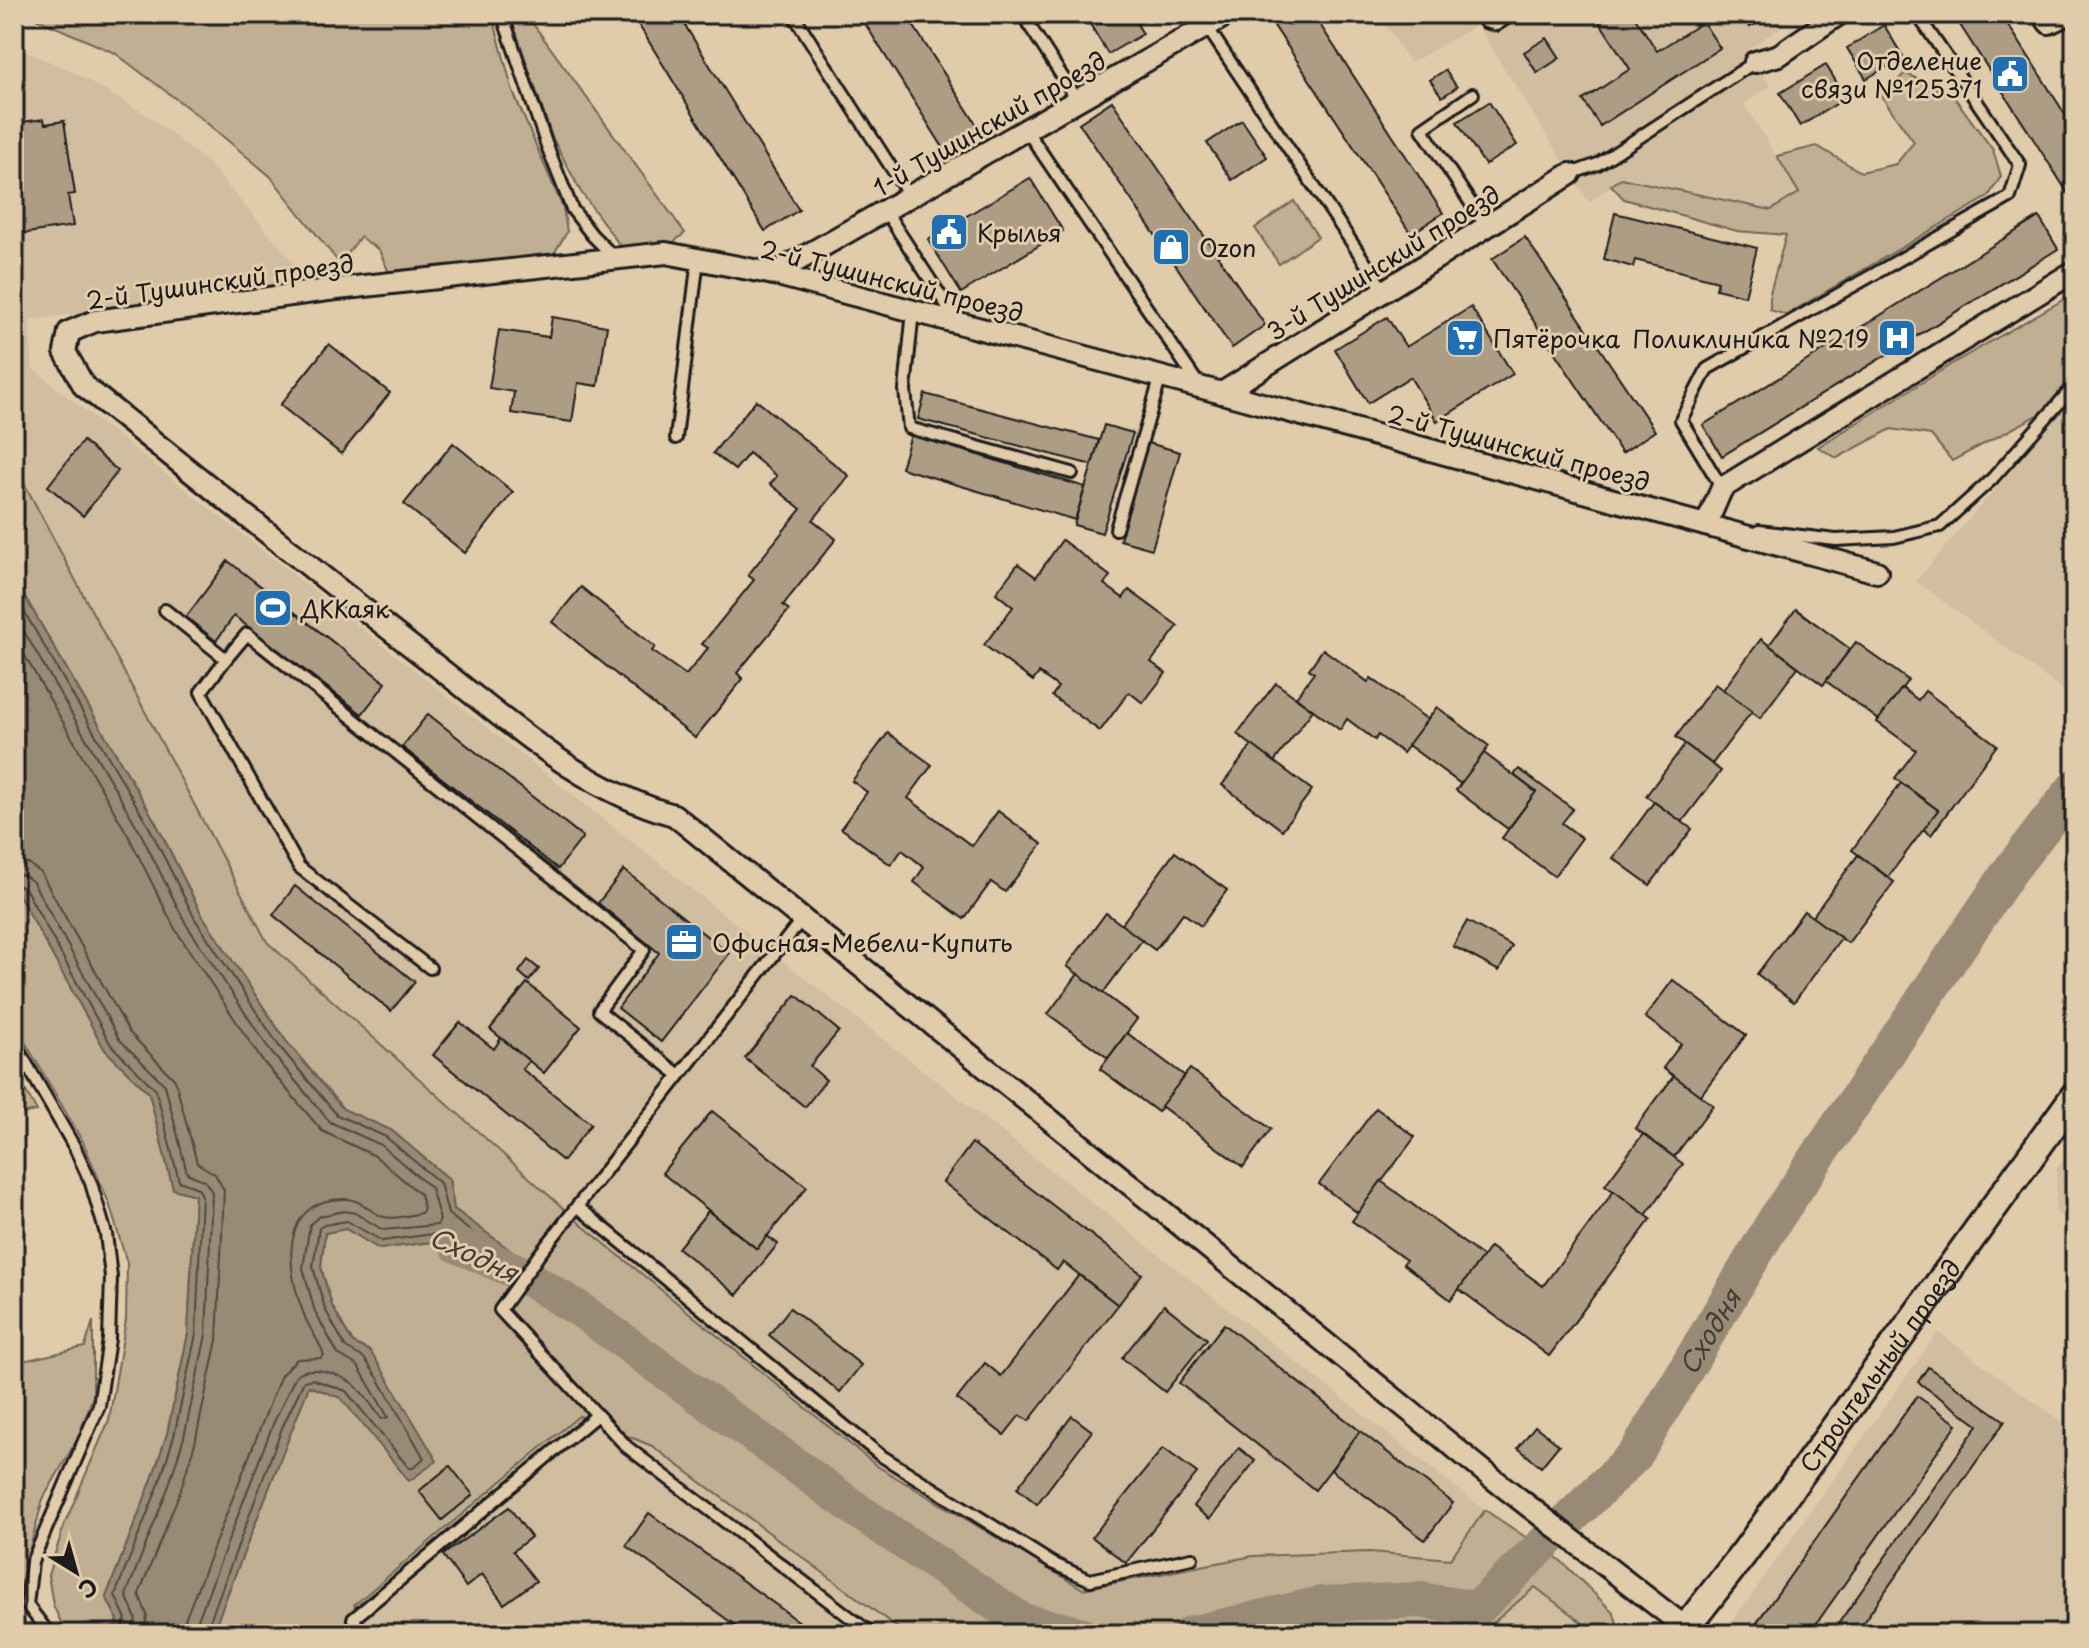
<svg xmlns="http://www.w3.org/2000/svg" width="2089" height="1648" viewBox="0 0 2089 1648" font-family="'Playpen Sans',sans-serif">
<rect width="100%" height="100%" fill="#e0cbaa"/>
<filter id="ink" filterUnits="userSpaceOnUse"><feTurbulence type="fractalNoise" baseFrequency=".0125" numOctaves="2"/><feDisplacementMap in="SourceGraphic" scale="16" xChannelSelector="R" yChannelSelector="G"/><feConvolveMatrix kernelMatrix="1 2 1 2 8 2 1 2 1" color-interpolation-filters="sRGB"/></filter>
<g filter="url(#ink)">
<g fill="#d1bd9f">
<path d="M1379 14H1801L1748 49 1770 86 1744 104 1799 193 1771 210 1621 178 1589 202 1477 25 1410 63Z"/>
<path d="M14 47 69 70 147 115 208 163 312 284 29 320 33 369 774 954 1485 1510 1450 1559 1370 1552 1253 1556 1083 1589 877 1466 583 1226 267 942 14 464Z"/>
<path d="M2075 393V699L1916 581 2064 409Z"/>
<path d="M2075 1144V1226L2055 1212 2057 1169Z"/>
<path d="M1938 1332 2075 1432V1634H1724Z"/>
<path d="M579 1416 652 1446 906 1634H372L353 1605Z"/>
<path d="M1535 1587 1597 1634H1480Z"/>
</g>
<g fill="#c0af92" stroke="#6e6657" stroke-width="2">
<path d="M26 14H492L513 92 563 208 567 232 553 255 390 275 379 250 360 237 340 264 270 176 196 114 115 53Z"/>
<path d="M510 14H543L531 21 685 233 667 247 624 251 581 192 552 137Z"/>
<path d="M1905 73 1954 97 1993 150 2001 176 1988 197 1786 315 1770 310V293L1786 235 1737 231 1624 199 1611 185 1621 178 1771 210 1799 193 1777 156 1817 146 1861 172 1896 164 1914 142 1882 97Z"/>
<path d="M1294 201 1318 237 1279 264 1255 228Z"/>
<path d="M2075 293V373L2042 413 1952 461 1931 435 1891 429 1837 458 1818 447 1955 362Z"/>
<path d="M14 464 267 942 583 1226 877 1466 1083 1589 1253 1556 1370 1552 1450 1559 1485 1510 1560 1560 1614 1613 1620 1634H1597L1535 1587 1480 1634H906L652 1446 579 1416 354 1605 372 1634H212L309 1386 341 1397 409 1480 370 1351 353 1343 332 1306 321 1267 325 1233 346 1229 380 1249 431 1242 495 1279 510 1250 454 1209 449 1179 391 1130 343 1109 286 1041 202 915 156 823 14 578Z"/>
<path d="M14 886 105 1050 149 1093 173 1189 195 1195 188 1334 167 1434 151 1482 106 1597 118 1620 109 1634H70L65 1631 53 1605 48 1575 65 1523 109 1420 126 1320 127 1263 109 1203 83 1142 14 1023Z"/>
<path d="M14 1070 37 1111 14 1115Z"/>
<path d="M93 1321V1396L78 1438 43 1499 17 1597 23 1631 22 1634H14V1363L85 1347Z"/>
</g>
<path fill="#988a75" stroke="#665e51" stroke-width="2" d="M14 578 156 823 202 915 286 1041 343 1109 391 1130 449 1179 454 1209 510 1250 496 1279 431 1242 379 1249 346 1229 325 1233 321 1267 332 1306 353 1343 370 1351 385 1374 437 1461 409 1481 341 1398 309 1386 212 1634H109L118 1620 106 1597 151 1482 167 1434 188 1334 195 1195 173 1189 149 1093 105 1050 14 886Z"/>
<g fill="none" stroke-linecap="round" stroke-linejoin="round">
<g stroke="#4e4840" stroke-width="2">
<path d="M14 594 149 827 195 919 279 1046 337 1115 386 1137 440 1183 448 1214 499 1253 494 1264 490 1266 433 1234 382 1241 347 1221 324 1225 319 1228 313 1267 325 1309 346 1348 364 1358 378 1378 424 1458 413 1468H409L346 1391 312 1379 304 1381 282 1428 205 1634"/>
<path d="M14 614 140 832 186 924 271 1052 330 1122 381 1145 431 1188 440 1220 437 1225 383 1230 355 1213 344 1211 320 1216 310 1224 303 1268 315 1312 338 1354 358 1366 388 1417 382 1419C373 1408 363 1391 352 1383 337 1373 310 1364 296 1375L273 1424 196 1625 195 1634"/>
<path d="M14 637 129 837 175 929 261 1059 322 1131 375 1156 420 1194 424 1209 421 1213C410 1215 394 1220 384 1217 370 1213 361 1199 346 1199 277 1198 286 1272 305 1317 310 1330 320 1342 324 1355L321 1358 297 1359 281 1375 185 1620 183 1634"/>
<path d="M14 862 29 864 41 873 129 1032 175 1080 197 1163 215 1174 224 1190 217 1340 195 1443 180 1492 139 1594 147 1615 144 1634"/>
<path d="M14 874 24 875 33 882 119 1039 165 1085 187 1173 205 1181 212 1192 206 1335 184 1437 168 1488 126 1595 136 1619 130 1634"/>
<path d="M14 884 25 888 111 1045 156 1090 179 1181 198 1188 202 1195 196 1334 174 1436 159 1484 115 1595 126 1619 119 1634"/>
</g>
<g stroke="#988a75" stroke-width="36">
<path d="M457 1245 518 1272 579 1309 864 1515 1022 1621 1079 1634"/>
<path id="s1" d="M1190 1634 1321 1604 1420 1600 1477 1609 1635 1455 1775 1220 2009 872 2075 787"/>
</g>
</g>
<g fill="#ad9d85" stroke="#1c1c1c" stroke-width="2">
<path d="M632 14H678L799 210 765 231Z"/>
<path d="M859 14H906L980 130 946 152Z"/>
<path d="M1084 14H1131L1143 34 1108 54Z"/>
<path d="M1282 14H1313L1443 213 1411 234 1271 21Z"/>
<path d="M1633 14 1657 51 1703 22 1720 48 1600 126 1583 100 1630 69 1595 15Z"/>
<path d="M1742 14H1764L1766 17 1750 27Z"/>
<path d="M1953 14H2001L2018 40 2075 130V204Z"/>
<path d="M1884 25 1903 57 1866 79 1847 48Z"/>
<path d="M1547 38 1560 58 1537 73 1524 52Z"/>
<path d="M1826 65 1846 98 1800 126 1780 93Z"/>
<path d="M1445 70 1457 87 1442 97 1430 80Z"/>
<path d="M1112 101 1265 325 1232 348 1079 123Z"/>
<path d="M1489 102 1517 145 1485 165 1457 122Z"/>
<path d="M44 119 45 124 64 121 75 194 68 195 73 226 14 235V123Z"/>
<path d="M1242 120 1267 157 1232 180 1207 143Z"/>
<path d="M1030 178 1063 231 961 293 928 239Z"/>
<path d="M1615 213 1757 248 1745 296 1716 289 1718 281 1635 260 1633 267 1604 259Z"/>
<path d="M2039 217 2058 249 1722 456 1703 425Z"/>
<path d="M1525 237 1655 431 1622 453 1492 259Z"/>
<path d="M1471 307 1513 374 1437 421 1410 377 1368 403 1335 349 1387 317 1406 347Z"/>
<path d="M552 317 607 326 598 386 578 383 572 422 511 413 514 392 489 388 499 330 549 337Z"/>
<path d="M329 344 390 393 341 454 280 405Z"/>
<path d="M925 394 1099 440 1092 465 918 419Z"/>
<path d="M756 400 849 476 813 520 836 539 783 605 789 610 737 673 743 679 695 738 552 622 581 587 655 647 652 651 686 675 708 648 702 644 754 580 748 575 801 509 770 484 777 476 749 453 735 470 713 453Z"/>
<path d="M1104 425 1133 433 1102 533 1074 525Z"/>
<path d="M911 435 1085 487 1075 520 901 468Z"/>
<path d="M83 441 118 471 83 516 48 486Z"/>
<path d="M453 443 513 492 465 553 404 504Z"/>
<path d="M1148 443 1180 452 1152 549 1120 540Z"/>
<path d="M1062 540 1110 576 1104 584 1123 598 1129 590 1178 626 1151 662 1166 673 1143 703 1129 692 1100 731 1052 696 1058 687 1039 673 1033 681 984 645 1013 607 996 593 1018 564 1036 577Z"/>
<path d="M228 561 386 683 362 714 234 616 216 641 186 617Z"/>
<path d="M1796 609 1850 649 1823 685 1769 645Z"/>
<path d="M1761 639 1798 667 1760 718 1723 690Z"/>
<path d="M1856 642 1908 680 1879 720 1826 681Z"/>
<path d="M1323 649 1368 682 1371 678 1428 720 1403 753 1378 735 1375 740 1347 719 1340 730 1296 697 1314 673 1309 669Z"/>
<path d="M1276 683 1313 710 1274 762 1237 734Z"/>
<path d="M1715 684 1752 711 1712 764 1676 737Z"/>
<path d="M1902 688 1918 700 1925 691 1997 745 1931 835 1923 829 1938 810 1895 778 1916 750 1877 722Z"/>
<path d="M1437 707 1489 746 1461 784 1408 745Z"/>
<path d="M428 714 583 837 558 869 402 747Z"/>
<path d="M888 733 932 765 908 798 972 846 998 811 1042 844 1005 892 991 882 964 919 914 882 924 867 902 850 891 865 841 828 867 792 852 781Z"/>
<path d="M1685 744 1721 771 1682 822 1646 796Z"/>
<path d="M1252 745 1312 790 1282 830 1222 785Z"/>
<path d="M1484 753 1536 792 1508 829 1456 790Z"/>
<path d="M1519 769 1573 809 1562 823 1582 838 1554 876 1502 838 1536 792 1514 775Z"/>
<path d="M1901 783 1938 810 1888 877 1852 850Z"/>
<path d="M1654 802 1692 829 1650 885 1613 858Z"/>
<path d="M1175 852 1227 890 1201 926 1183 913 1155 950 1121 925Z"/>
<path d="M1858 855 1894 882 1848 943 1812 917Z"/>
<path d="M624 870 729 954 661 1042 618 1008 659 953 598 903Z"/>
<path d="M295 886 415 982 391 1011 273 915Z"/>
<path d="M1804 911 1841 938 1794 1002 1757 974Z"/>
<path d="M1106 913 1142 940 1103 993 1067 966Z"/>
<path d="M1467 921 1512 946 1499 971 1453 946Z"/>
<path d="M528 960 539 969 529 981 519 972Z"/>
<path d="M1078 974 1137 1019 1108 1058 1048 1014Z"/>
<path d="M1673 980 1746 1035 1700 1096 1663 1068 1681 1044 1645 1017Z"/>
<path d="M527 983 581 1027 544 1073 490 1029Z"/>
<path d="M796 995 839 1031 810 1066 826 1080 805 1107 745 1058Z"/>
<path d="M460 1022 494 1049 501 1038 529 1061 522 1069 591 1124 563 1161 433 1055Z"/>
<path d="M1127 1033 1185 1076 1158 1112 1100 1069Z"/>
<path d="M1190 1069 1271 1129 1243 1167 1161 1106Z"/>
<path d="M1674 1076 1713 1105 1674 1157 1635 1128Z"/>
<path d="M1376 1108 1415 1137 1358 1213 1319 1184Z"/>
<path d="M712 1111 807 1187 757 1249 662 1173Z"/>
<path d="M1643 1134 1683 1164 1646 1215 1605 1185Z"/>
<path d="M972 1143 1142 1274 1118 1305 1063 1262 1057 1270 943 1182Z"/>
<path d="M1381 1181 1483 1257 1451 1300 1403 1264 1406 1260 1352 1221Z"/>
<path d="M1614 1191 1651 1219 1549 1356 1459 1289 1490 1247 1543 1286Z"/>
<path d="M2074 1195H2075V1217L2064 1209Z"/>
<path d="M708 1211 757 1249 767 1236 778 1244 737 1295 678 1248Z"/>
<path d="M1079 1275 1118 1305 1029 1421 1020 1415 1004 1435 957 1399 985 1363 1001 1376Z"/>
<path d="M1164 1305 1207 1339 1165 1392 1122 1358Z"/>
<path d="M790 1308 861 1365 840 1392 769 1335Z"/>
<path d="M1224 1324 1360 1431 1315 1490 1179 1383Z"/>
<path d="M1928 1367 2005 1421 1855 1634H1831L1978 1425 1918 1382Z"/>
<path d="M1917 1396 1957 1424 1809 1634H1749Z"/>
<path d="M1072 1416 1092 1431 1037 1504 1017 1488Z"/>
<path d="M1535 1426 1559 1445 1541 1467 1518 1448Z"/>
<path d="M1360 1431 1453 1503 1425 1540 1331 1470Z"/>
<path d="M1163 1448 1197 1473 1126 1563 1092 1537Z"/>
<path d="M1239 1448 1255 1461 1210 1519 1193 1506Z"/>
<path d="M450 1466 473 1495 442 1520 419 1491Z"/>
<path d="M509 1507 531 1537 513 1551 536 1581 504 1604 482 1574 466 1587 443 1555Z"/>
<path d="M649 1513 816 1634H747L626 1546Z"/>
</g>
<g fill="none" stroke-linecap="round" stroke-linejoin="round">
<defs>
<g id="service">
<path d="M502 14 547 146 572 209 592 235 615 258"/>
<path d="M793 14 910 197"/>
<path d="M1022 14 1078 101"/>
<path d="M1480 14 1485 22 1496 25 1513 14"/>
<path d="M1207 27 1385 292"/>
<path d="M1473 94 1422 129 1487 228"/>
<path d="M1027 131 1199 385"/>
<path d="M1570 174 1598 164 1755 62"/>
<path d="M886 212 957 321"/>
<path d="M913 311 905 390 909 428 1072 473"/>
<path d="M676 438 698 259"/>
<path d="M1722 488 1681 420 1707 369 2010 197 2020 165 1917 14"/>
<path d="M1116 529 1161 376"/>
<path d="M1759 531 1836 540 1894 537 1940 526 1992 479 2075 385"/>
<path d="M165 610 226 659 247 634 644 950 599 1011 679 1075"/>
<path d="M226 659 201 692 299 867 430 968"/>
<path d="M802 919 539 1255 500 1310 627 1447 872 1634"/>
<path d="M14 1042 75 1148 91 1183 106 1234 111 1277 109 1339 99 1406 32 1562 27 1605 44 1627 40 1634"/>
<path d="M577 1206 880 1455 1052 1563 1090 1580 1192 1558"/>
<path d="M364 1634 353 1619 597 1415"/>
</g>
<g id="minor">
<path d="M2043 14 2049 23 2068 14"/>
<path d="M1755 62 1779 55 1839 14"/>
<path d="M774 274 1228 14"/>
<path d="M1222 393 1570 174"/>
<path d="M1706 525 1722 488 2075 271"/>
<path d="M1686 1628 1491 1477 674 815C581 790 506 719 430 661 314 571 199 478 84 386L65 352 69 332 95 321 328 290 666 253 774 274 1222 393 1877 572"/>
</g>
<g id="tertiary">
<path id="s2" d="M1681 1634 1744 1553 2075 1095"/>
</g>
</defs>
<use href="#service" stroke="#1c1c1c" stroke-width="16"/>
<use href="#minor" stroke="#1c1c1c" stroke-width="26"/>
<use href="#tertiary" stroke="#1c1c1c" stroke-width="32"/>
<use href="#service" stroke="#e0cbaa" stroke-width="10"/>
<use href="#minor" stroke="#e0cbaa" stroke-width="20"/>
<use href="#tertiary" stroke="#e0cbaa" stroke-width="26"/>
</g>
</g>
<defs>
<symbol id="civic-square" viewBox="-11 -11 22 22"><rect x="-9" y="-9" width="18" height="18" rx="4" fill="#1f6fb2" stroke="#e0cbaa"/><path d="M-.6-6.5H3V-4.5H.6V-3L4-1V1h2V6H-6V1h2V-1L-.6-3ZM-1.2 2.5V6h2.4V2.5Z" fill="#fff"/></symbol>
<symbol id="shop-square" viewBox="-11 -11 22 22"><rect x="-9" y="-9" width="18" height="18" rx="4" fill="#1f6fb2" stroke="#e0cbaa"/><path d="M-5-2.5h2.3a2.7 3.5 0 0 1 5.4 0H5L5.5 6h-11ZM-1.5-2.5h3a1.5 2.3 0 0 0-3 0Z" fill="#fff"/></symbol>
<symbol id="supermarket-square" viewBox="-11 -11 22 22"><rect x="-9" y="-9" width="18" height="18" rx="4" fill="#1f6fb2" stroke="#e0cbaa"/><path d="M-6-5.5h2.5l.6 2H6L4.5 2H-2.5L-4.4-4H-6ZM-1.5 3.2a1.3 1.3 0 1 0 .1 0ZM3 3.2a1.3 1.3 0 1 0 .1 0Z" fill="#fff"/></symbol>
<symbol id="hospital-square" viewBox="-11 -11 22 22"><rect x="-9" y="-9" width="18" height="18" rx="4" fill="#1f6fb2" stroke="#e0cbaa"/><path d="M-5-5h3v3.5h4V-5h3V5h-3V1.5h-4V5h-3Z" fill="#fff"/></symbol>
<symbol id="stadium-square" viewBox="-11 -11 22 22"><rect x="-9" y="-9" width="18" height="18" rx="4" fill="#1f6fb2" stroke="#e0cbaa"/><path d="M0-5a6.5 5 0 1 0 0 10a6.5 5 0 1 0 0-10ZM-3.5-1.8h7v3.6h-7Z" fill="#fff"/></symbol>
<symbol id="office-square" viewBox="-11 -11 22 22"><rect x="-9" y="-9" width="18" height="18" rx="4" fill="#1f6fb2" stroke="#e0cbaa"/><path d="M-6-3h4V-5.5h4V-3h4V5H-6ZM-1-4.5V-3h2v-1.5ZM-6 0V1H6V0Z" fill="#fff"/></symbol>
</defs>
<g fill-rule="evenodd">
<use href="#civic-square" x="1988" y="52" width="44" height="44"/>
<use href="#civic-square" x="927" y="210" width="44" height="44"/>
<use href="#shop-square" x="1149" y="225" width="44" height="44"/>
<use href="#supermarket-square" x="1443" y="316" width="44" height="44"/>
<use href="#hospital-square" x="1875" y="316" width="44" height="44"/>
<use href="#stadium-square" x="251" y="586" width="44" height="44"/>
<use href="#office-square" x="662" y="920" width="44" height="44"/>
</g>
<g text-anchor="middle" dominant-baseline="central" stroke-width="6" stroke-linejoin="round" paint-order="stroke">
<g font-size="24" fill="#1c1c1c" stroke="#e0cbaa" text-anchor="start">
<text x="1982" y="60" text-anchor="end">Отделение<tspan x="1982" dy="28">связи №125371</tspan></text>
<text x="977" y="232">Крылья</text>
<text x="1199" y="247">Ozon</text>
<text x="1493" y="338">Пятёрочка</text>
<text x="1869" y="338" text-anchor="end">Поликлиника №219</text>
<text x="301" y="608">ДККаяк</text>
<text x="712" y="942">Офисная-Мебели-Купить</text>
</g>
<g font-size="24" fill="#1c1c1c" stroke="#e0cbaa">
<text transform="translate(989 123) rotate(-30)">1-й Тушинский проезд</text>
<text transform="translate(1383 262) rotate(-32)">3-й Тушинский проезд</text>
<text transform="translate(892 280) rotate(14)">2-й Тушинский проезд</text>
<text transform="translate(220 281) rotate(-8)">2-й Тушинский проезд</text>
<text transform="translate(1519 447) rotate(15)">2-й Тушинский проезд</text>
<text stroke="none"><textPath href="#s2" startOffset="334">Строительный проезд</textPath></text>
</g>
<g font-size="26" font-style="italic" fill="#413d37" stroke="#e0cbaa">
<text transform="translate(474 1254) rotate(25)">Сходня</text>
<text stroke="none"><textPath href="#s1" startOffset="656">Сходня</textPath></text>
</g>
</g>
<rect width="2089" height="1648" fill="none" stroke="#e0cbaa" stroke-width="48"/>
<rect x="24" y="24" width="2041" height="1600" fill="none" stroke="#1c1c1c" stroke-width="3" filter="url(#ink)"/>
<g transform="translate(76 1572) rotate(143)" stroke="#e0cbaa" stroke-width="6" paint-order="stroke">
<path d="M0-6L14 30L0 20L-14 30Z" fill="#1c1c1c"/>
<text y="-12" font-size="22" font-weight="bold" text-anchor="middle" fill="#1c1c1c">С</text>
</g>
</svg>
